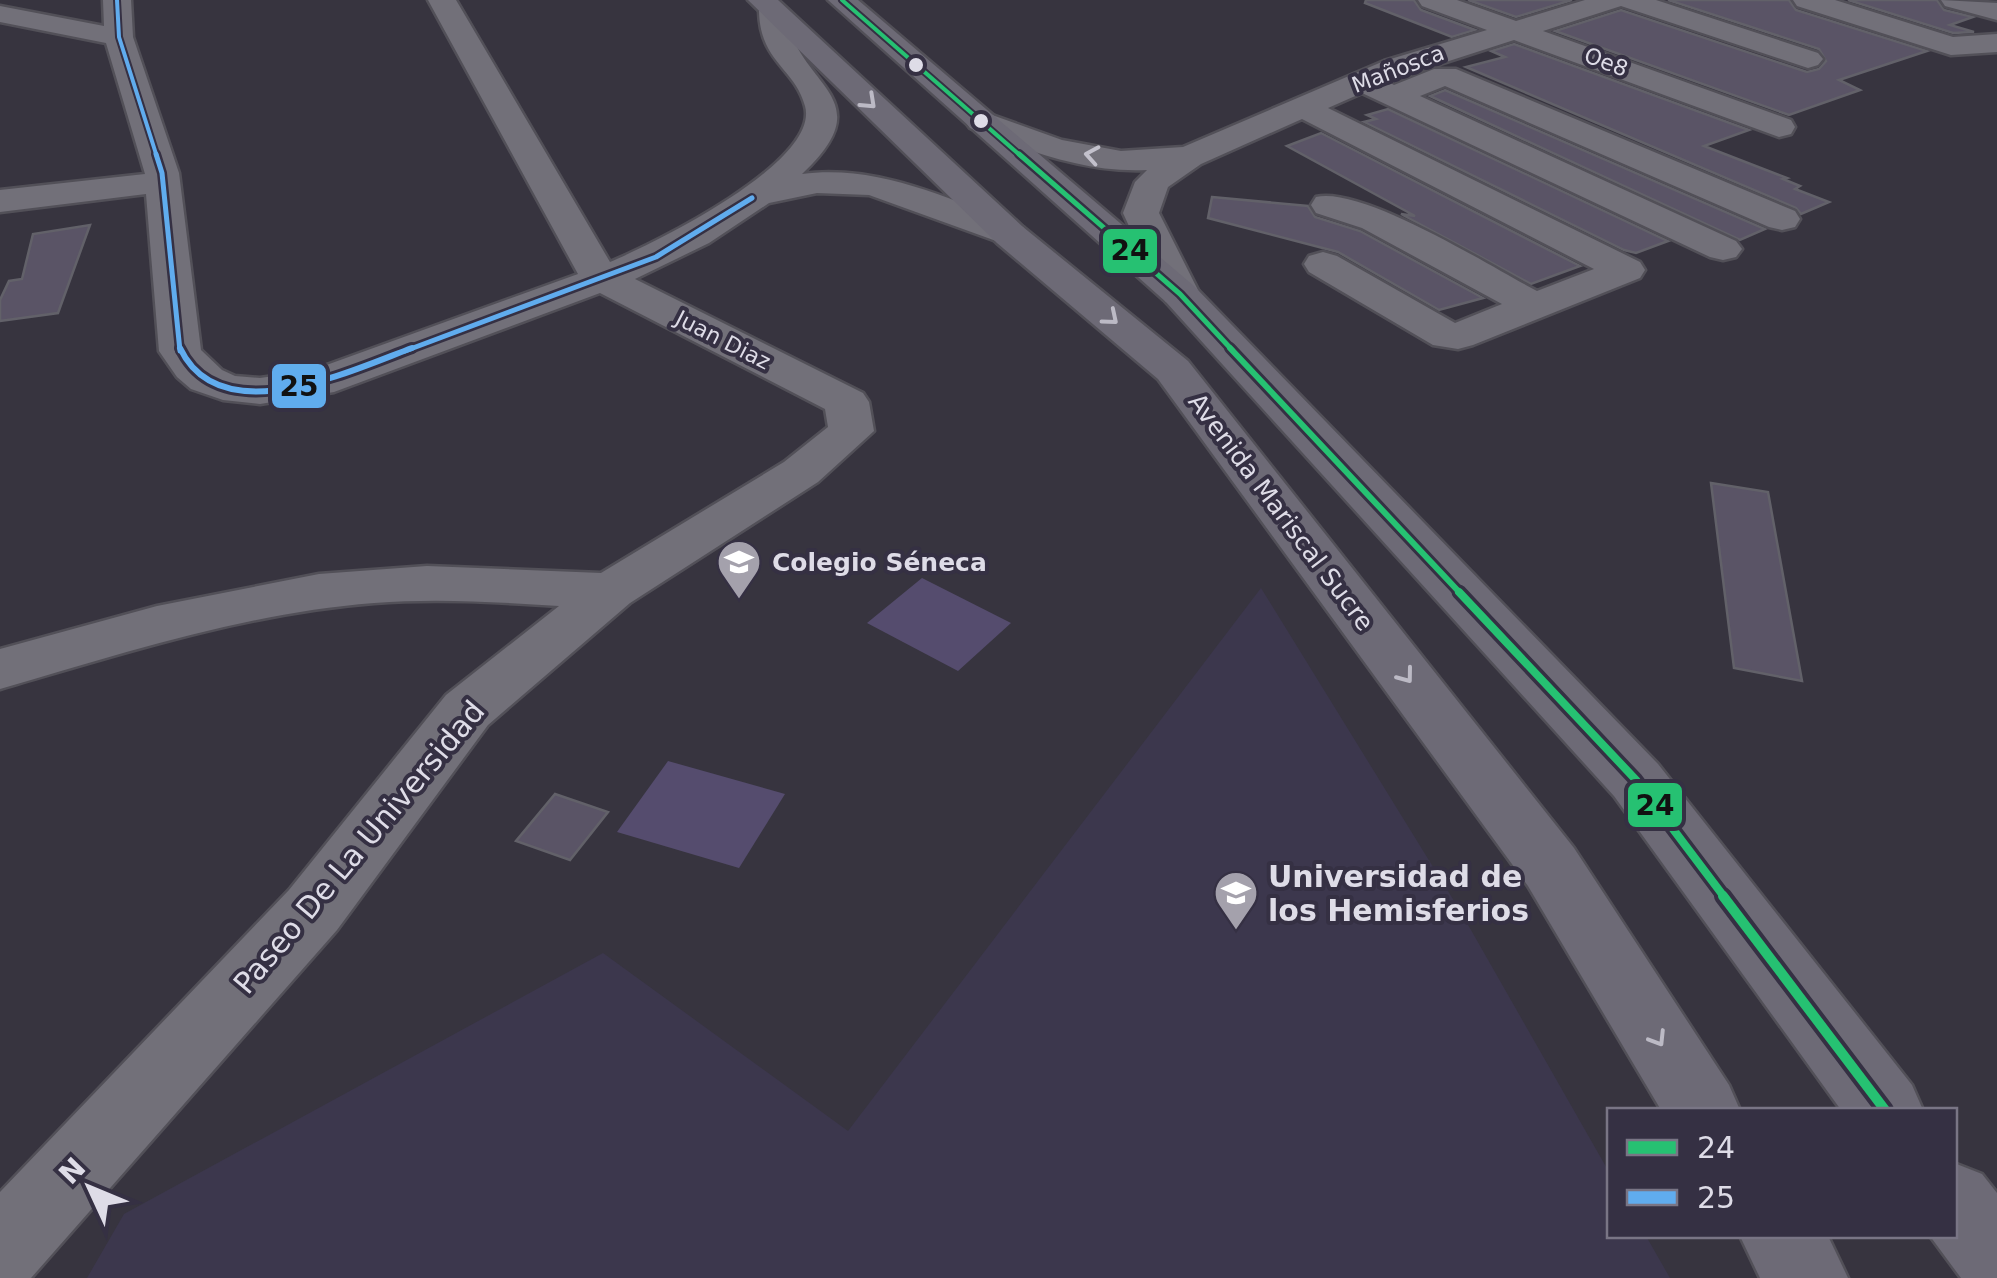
<svg xmlns="http://www.w3.org/2000/svg" width="1997" height="1278" viewBox="0 0 1997 1278" font-family="'DejaVu Sans',sans-serif">
<rect width="100%" height="100%" fill="#37343f"/>
<path fill="#3c374d" d="M1261 588 1459 909 1609 1172 1610 1236H1646L1670 1278H87L124 1214 603 953 848 1131Z"/>
<g fill="#554c6e">
<path d="M922 578 1011 623 958 671 867 623Z"/>
<path d="M668 761 785 794 739 868 617 832Z"/>
</g>
<g fill="#5a5466" stroke="#626169" stroke-width="2.5">
<path d="M1366 0H1414L1421 10 1475 30 1452 37 1365 3Z"/>
<path d="M1468 0H1572L1516 17Z"/>
<path d="M1668 0H1789L1796 10 1927 51 1839 80 1860 90 1789 115 1555 31 1621 10 1807 72 1819 69 1826 61 1819 49Z"/>
<path d="M1848 0H1937L1944 10 1973 17 1950 25 1974 32 1953 33Z"/>
<path d="M1514 44 1749 130 1704 146 1787 178 1783 179 1800 186 1795 189 1829 202 1801 214 1796 208 1466 67 1505 57 1491 51Z"/>
<path d="M1445 90 1765 229 1740 240 1430 96Z"/>
<path d="M1388 109 1668 241 1636 253 1624 250 1364 122 1376 119 1367 115Z"/>
<path d="M1321 133 1580 266 1531 284 1401 214 1415 216 1287 146Z"/>
<path d="M1212 197 1308 206 1315 217 1360 231 1483 298 1439 310 1338 252 1208 218Z"/>
<path d="M90 225 58 313 0 321V300L9 281 22 279 33 234Z"/>
<path d="M1711 483 1768 492 1802 681 1734 668Z"/>
<path d="M555 794 608 812 570 860 516 841Z"/>
</g>
<g fill="none" stroke-linecap="round" stroke-linejoin="round">
<defs>
<g id="minor">
<path d="M103 0H131L133 37 179 173 201 350 222 370 235 376 260 378 310 371 578 274 428 0H456L610 262C653 244 821 162 805 106 795 68 760 62 759 11L773 3 787 11C792 87 887 94 802 174 880 164 951 200 1023 227L1029 235 1023 243 1010 246 869 195 817 193 769 203 709 243 635 279 863 393 869 402 874 431 818 482 630 603 488 725 337 930 31 1278H0V1192L289 890 446 695 559 606C497 602 436 598 374 603 246 613 123 653 0 689V649L157 606 319 574 427 566 601 573 784 462 828 427 825 409 600 293 334 392 260 404 223 400 191 389 177 377 159 351 146 194 0 212V190L145 174 106 43 0 22V6L104 26Z"/>
<path d="M1418 0H1457L1516 21 1585 0H1656L1818 53 1823 59 1818 65 1808 68 1621 6 1543 31 1791 120 1795 127 1791 134 1779 137 1514 40 1387 81 1394 85 1434 69H1456L1795 211 1800 219 1795 227 1782 230 1769 227 1445 86 1420 96 1736 241 1742 249 1736 257 1723 260 1710 257 1362 93 1328 108 1640 262 1645 270 1640 278 1473 345 1458 349 1433 345 1309 272 1304 264 1309 256 1323 252 1337 256 1455 323 1502 304 1362 228 1316 213 1311 205 1316 197C1363 186 1491 267 1537 291L1594 269 1302 119 1201 164 1168 187 1159 213 1200 294 1194 302 1180 306 1166 302 1160 294 1123 213 1135 182 1147 170C1084 173 1027 150 970 128L965 121 970 114 981 111 1062 140 1121 151 1183 147 1384 61 1487 30 1422 6Z"/>
<path d="M1793 0H1835L1953 37 1997 34V52L1951 55 1797 6Z"/>
<path d="M1941 0 1997 3V20L1945 6Z"/>
</g>
<g id="major">
<path d="M748 0H778L1023 227 1188 361 1574 848 1729 1085 1740 1110H1661L1528 886 1158 379 997 243Z"/>
<path d="M828 0H858L1194 286 1658 764 1912 1085 1923 1110H1841L1614 796 1166 302Z"/>
<path d="M1954 1163 1982 1174 1997 1193V1278H1961L1930 1236H1954Z"/>
<path d="M1740 1236H1828L1848 1278H1760Z"/>
</g>
</defs>
<use href="#minor" stroke="#525058" stroke-width="5"/>
<use href="#major" stroke="#525058" stroke-width="5"/>
<use href="#minor" fill="#727079" fill-rule="evenodd"/>
<use href="#major" fill="#6d6a76" fill-rule="evenodd"/>
<defs>
<path id="bus-1-far4" d="M842 0 1022 157"/>
<path id="bus-1-far3" d="M1019 154 1180 294 1233 351"/>
<path id="bus-1-far2" d="M1230 348 1461 594"/>
<path id="bus-1-far1" d="M1459 592 1636 780 1725 898"/>
<path id="bus-1" d="M1723 896 1885 1110"/>
<path id="bus-2-far2" d="M117 0 119 37 157 157"/>
<g id="bus-2-far1">
<path d="M156 154 162 173 180 351"/>
<path d="M405 351 656 257 752 198"/>
</g>
<path id="bus-2" d="M180 348C220 433 350 371 412 348"/>
</defs>
<use href="#bus-1-far4" stroke="#353043" stroke-width="8"/>
<use href="#bus-1-far3" stroke="#353043" stroke-width="10"/>
<use href="#bus-1-far2" stroke="#353043" stroke-width="12"/>
<use href="#bus-1-far1" stroke="#353043" stroke-width="15"/>
<use href="#bus-1" stroke="#353043" stroke-width="18"/>
<use href="#bus-2-far2" stroke="#353043" stroke-width="8"/>
<use href="#bus-2-far1" stroke="#353043" stroke-width="10"/>
<use href="#bus-2" stroke="#353043" stroke-width="12"/>
<use href="#bus-1-far4" stroke="#26c172" stroke-width="4"/>
<use href="#bus-1-far3" stroke="#26c172" stroke-width="5"/>
<use href="#bus-1-far2" stroke="#26c172" stroke-width="6"/>
<use href="#bus-1-far1" stroke="#26c172" stroke-width="8"/>
<use href="#bus-1" stroke="#26c172" stroke-width="10"/>
<use href="#bus-2-far2" stroke="#60acee" stroke-width="4"/>
<use href="#bus-2-far1" stroke="#60acee" stroke-width="5"/>
<use href="#bus-2" stroke="#60acee" stroke-width="6"/>
</g>
<defs><path id="oneway-chevron" d="M-2-3.5L2.5 0L-2 3.5" fill="none" stroke-width="1.6" stroke-linecap="round" stroke-linejoin="round" transform="scale(2.5)"/></defs>
<g stroke="#bcbac5">
<use href="#oneway-chevron" transform="translate(869 102) rotate(43)"/>
<use href="#oneway-chevron" transform="translate(1111 318) rotate(40)"/>
<use href="#oneway-chevron" transform="translate(1406 676) rotate(53)"/>
<use href="#oneway-chevron" transform="translate(1658 1039) rotate(58)"/>
</g>
<use stroke="#c3c1cc" href="#oneway-chevron" transform="translate(1092 155) rotate(-170)"/>
<defs>
<symbol id="school-pin" viewBox="-11 -11 22 30"><path d="M0 17L-7.5 6A9.5 9.5 0 1 1 7.5 6Z" fill="#a4a1ac" stroke="#353043"/><path d="M0-5L7-2L0 1L-7-2ZM-4 1L0 2.5L4 1V4Q0 6-4 4Z" fill="#fff"/></symbol>
<symbol id="university-pin" viewBox="-11 -11 22 30"><path d="M0 17L-7.5 6A9.5 9.5 0 1 1 7.5 6Z" fill="#a4a1ac" stroke="#353043"/><path d="M0-5L7-2L0 1L-7-2ZM-4 1L0 2.5L4 1V4Q0 6-4 4Z" fill="#fff"/></symbol>
</defs>
<g fill-rule="evenodd">
<use href="#school-pin" x="714" y="537" width="50" height="68"/>
<use href="#university-pin" x="1211" y="868" width="50" height="68"/>
</g>
<g fill="#dedce7" stroke="#353043" stroke-width="4">
<circle cx="916" cy="65" r="9"/>
<circle cx="981" cy="121" r="9"/>
</g>
<g text-anchor="middle" dominant-baseline="central" stroke-width="8" stroke-linejoin="round" paint-order="stroke">
<g font-size="22" fill="#dedce7" stroke="#353043">
<text transform="translate(1606 62) rotate(21)">Oe8</text>
<text transform="translate(1398 69) rotate(-21)">Mañosca</text>
<text transform="translate(723 340) rotate(27)">Juan Diaz</text>
</g>
<g font-size="25" fill="#dedce7" stroke="#353043">
<text transform="translate(1281 512) rotate(53)">Avenida Mariscal Sucre</text>
</g>
<g font-size="25" font-weight="bold" fill="#dedce7" stroke="#353043" text-anchor="start">
<text x="772" y="562">Colegio Séneca</text>
</g>
<g font-size="30" fill="#dedce7" stroke="#353043">
<text transform="translate(359 847) rotate(-50)">Paseo De La Universidad</text>
</g>
<g font-size="30" font-weight="bold" fill="#dedce7" stroke="#353043" text-anchor="start">
<text x="1268" y="876">Universidad de<tspan x="1268" dy="34">los Hemisferios</tspan></text>
</g>
</g>
<g stroke="#353043" stroke-width="4">
<rect x="1101" y="227" width="58" height="48" rx="10" fill="#26c172"/>
<rect x="270" y="362" width="58" height="48" rx="10" fill="#60acee"/>
<rect x="1626" y="781" width="58" height="48" rx="10" fill="#26c172"/>
</g>
<g font-size="28" text-anchor="middle" font-weight="bold" fill="#111">
<text x="1130" y="260">24</text>
<text x="299" y="396">25</text>
<text x="1655" y="815">24</text>
</g>
<rect x="1607" y="1108" width="350" height="130" fill="#353043" stroke="#797585" stroke-width="2.5"/>
<rect x="1627" y="1140" width="50" height="15" fill="#26c172" stroke="#797585" stroke-width="2.5"/>
<text x="1697" y="1158" font-size="30" fill="#dedce7">24</text>
<rect x="1627" y="1190" width="50" height="15" fill="#60acee" stroke="#797585" stroke-width="2.5"/>
<text x="1697" y="1208" font-size="30" fill="#dedce7">25</text>
<g transform="translate(90 1188) rotate(314)" stroke="#353043" stroke-width="8" paint-order="stroke">
<path d="M0-8L18 38L0 25L-18 38Z" fill="#dedce7"/>
<text y="-15" font-size="28" font-weight="bold" text-anchor="middle" fill="#dedce7">N</text>
</g>
</svg>
